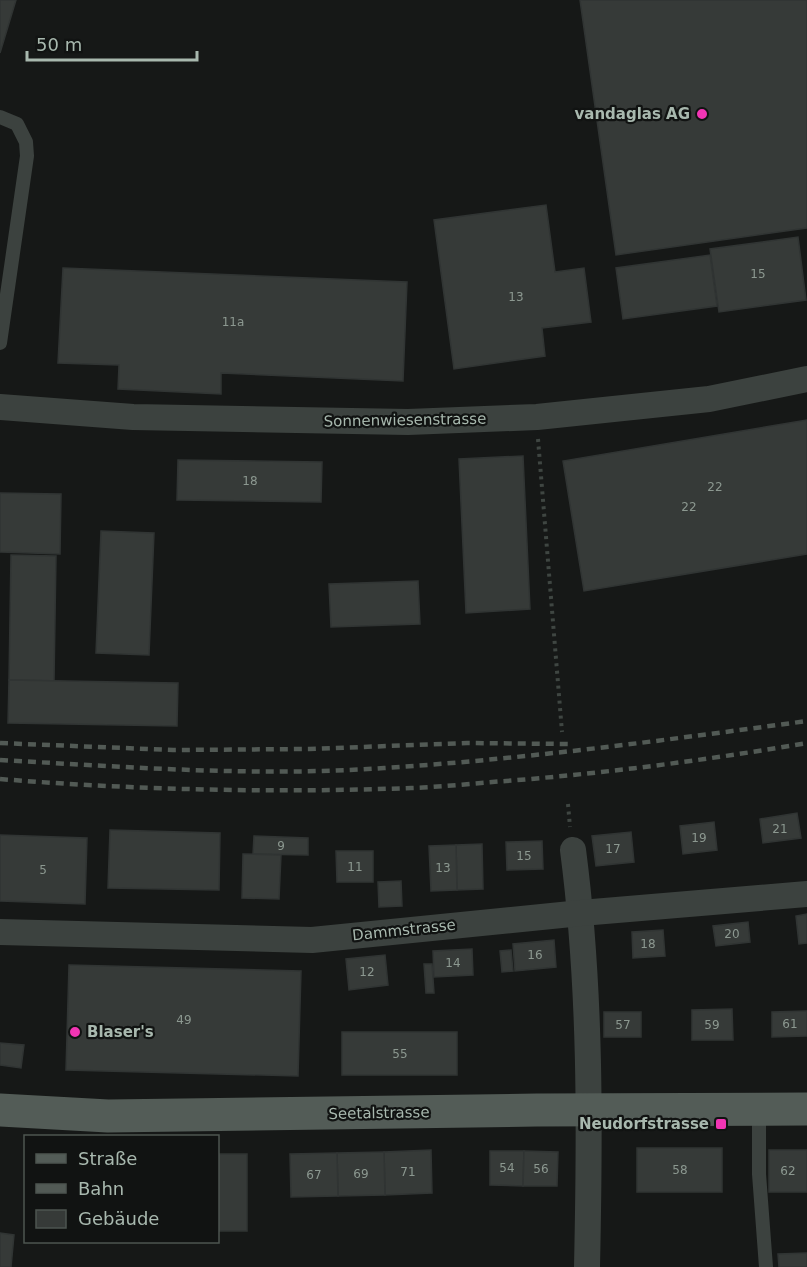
<svg xmlns="http://www.w3.org/2000/svg" width="807" height="1267" viewBox="0 0 807 1267" font-family="'DejaVu Sans',sans-serif">
<rect width="100%" height="100%" fill="#161817"/>
<g fill="#363a38" stroke="#303433" stroke-width="1.5">
<path d="M0 0H16L0 53Z"/>
<path d="M580 0H807V228L616 255Z"/>
<path d="M546 205 555 272 584 268 591 322 542 328 545 356 454 369 434 220Z"/>
<path d="M798 237 806 300 719 312 710 249Z"/>
<path d="M710 255 717 306 623 319 616 268Z"/>
<path d="M63 268 407 282 403 381 221 373V394L118 389 119 365 58 363Z"/>
<path d="M807 420V554L584 591 563 461Z"/>
<path d="M523 456 530 609 466 613 459 459Z"/>
<path d="M178 460 322 462 321 502 177 500Z"/>
<path d="M0 493 61 494 60 554 0 552Z"/>
<path d="M101 531 154 533 149 655 96 653Z"/>
<path d="M11 555 56 556 54 681 9 680Z"/>
<path d="M418 581 420 624 331 627 329 584Z"/>
<path d="M9 680 178 683 177 726 8 723Z"/>
<path d="M797 813 801 838 763 843 760 819Z"/>
<path d="M714 822 717 850 683 854 680 826Z"/>
<path d="M110 830 220 833 219 890 108 888Z"/>
<path d="M631 832 634 862 596 866 592 836Z"/>
<path d="M0 835 87 838 85 904 0 901Z"/>
<path d="M254 836 308 838V855L253 854Z"/>
<path d="M542 841 543 869 507 870 506 842Z"/>
<path d="M482 844 483 889 457 890 456 845Z"/>
<path d="M456 845 457 890 431 891 429 846Z"/>
<path d="M336 851H373V882H337Z"/>
<path d="M243 854 281 855 279 899 242 898Z"/>
<path d="M401 881 402 906 379 907 378 882Z"/>
<path d="M807 914V943L799 944 796 916Z"/>
<path d="M748 922 750 942 716 946 713 926Z"/>
<path d="M663 930 665 956 633 958 632 932Z"/>
<path d="M554 940 556 967 515 971 513 944Z"/>
<path d="M472 949 473 975 434 977 433 951Z"/>
<path d="M511 950 513 971 502 972 500 951Z"/>
<path d="M385 955 388 985 349 990 346 959Z"/>
<path d="M424 964H432L434 993H426Z"/>
<path d="M69 965 301 971 298 1076 66 1070Z"/>
<path d="M732 1009 733 1040H692V1010Z"/>
<path d="M807 1011V1036L772 1037V1012Z"/>
<rect x="604" y="1012" width="37" height="25"/>
<rect x="342" y="1032" width="115" height="43"/>
<path d="M0 1043 24 1045 21 1068 0 1065Z"/>
<rect x="637" y="1148" width="85" height="44"/>
<path d="M431 1150 432 1193 385 1195 384 1152Z"/>
<rect x="769" y="1150" width="38" height="42"/>
<path d="M490 1151H524L523 1186 490 1185Z"/>
<path d="M524 1151 558 1152 557 1186H523Z"/>
<path d="M384 1152 385 1195 338 1196 337 1153Z"/>
<path d="M337 1153 338 1196 291 1197 290 1154Z"/>
<rect x="218" y="1154" width="29" height="77"/>
<path d="M0 1233 14 1235 11 1267H0Z"/>
<path d="M807 1253V1267H779L778 1254Z"/>
</g>
<g fill="none" stroke-linecap="round" stroke-linejoin="round">
<g stroke="#3f4642" stroke-width="4" stroke-dasharray="3 4.5" stroke-linecap="butt">
<path d="M538 439 562 732"/>
<path d="M568 804 570 827"/>
</g>
<g stroke="#3c423f" stroke-width="14">
<path d="M0 117 17 124 26 142 27 156 0 343"/>
<path d="M759 1110V1174L766 1267"/>
</g>
<g stroke="#3c423f" stroke-width="26">
<path d="M0 407 133 417 408 422 537 417 709 399 807 379"/>
<path d="M573 850C591 988 590 1128 587 1267"/>
<path d="M0 932 312 940 581 913 807 894"/>
</g>
<path stroke="#535c57" stroke-width="33" d="M0 1110 108 1116 537 1110 807 1109"/>
<g stroke="#525a55" stroke-width="4.5" stroke-dasharray="8 6" stroke-linecap="butt">
<path d="M0 743 173 750 309 749 467 743 569 744"/>
<path d="M0 760C128 767 256 777 384 768 526 759 666 740 807 721"/>
<path d="M0 779C136 790 275 793 411 788 443 787 475 783 506 781 607 773 707 760 807 743"/>
</g>
</g>
<g fill="#f235b4" stroke="#111312" stroke-width="2">
<circle cx="702" cy="114" r="6"/>
<circle cx="75" cy="1032" r="6"/>
<rect x="715" y="1118" width="12" height="12" rx="3"/>
</g>
<g text-anchor="middle" dominant-baseline="central" stroke-width="4.5" stroke-linejoin="round" paint-order="stroke">
<g font-size="12" fill="#8c9890">
<text x="758" y="274">15</text>
<text x="516" y="297">13</text>
<text x="233" y="322">11a</text>
<text x="250" y="481">18</text>
<text x="715" y="487">22</text>
<text x="689" y="507">22</text>
<text x="780" y="829">21</text>
<text x="699" y="838">19</text>
<text x="281" y="846">9</text>
<text x="613" y="849">17</text>
<text x="524" y="856">15</text>
<text x="355" y="867">11</text>
<text x="443" y="868">13</text>
<text x="43" y="870">5</text>
<text x="732" y="934">20</text>
<text x="648" y="944">18</text>
<text x="535" y="955">16</text>
<text x="453" y="963">14</text>
<text x="367" y="972">12</text>
<text x="184" y="1020">49</text>
<text x="790" y="1024">61</text>
<text x="623" y="1025">57</text>
<text x="712" y="1025">59</text>
<text x="400" y="1054">55</text>
<text x="507" y="1168">54</text>
<text x="541" y="1169">56</text>
<text x="680" y="1170">58</text>
<text x="788" y="1171">62</text>
<text x="408" y="1172">71</text>
<text x="361" y="1174">69</text>
<text x="314" y="1175">67</text>
</g>
<g font-size="15" font-weight="bold" fill="#a8b8ae" stroke="#111312" text-anchor="end">
<text x="690" y="114">vandaglas AG</text>
<text x="87" y="1032" text-anchor="start">Blaser's</text>
<text x="709" y="1124">Neudorfstrasse</text>
</g>
<g font-size="15" fill="#a8b8ae" stroke="#111312">
<text transform="translate(405 420) rotate(-1)">Sonnenwiesenstrasse</text>
<text transform="translate(404 930) rotate(-6)">Dammstrasse</text>
<text transform="translate(379 1113) rotate(-1)">Seetalstrasse</text>
</g>
</g>
<rect x="24" y="1135" width="195" height="108" fill="#111312" stroke="#4d5550" stroke-width="1.5"/>
<rect x="36" y="1154" width="30" height="9" fill="#535c57" stroke="#4d5550" stroke-width="1.5"/>
<text x="78" y="1165" font-size="18" fill="#a8b8ae">Straße</text>
<rect x="36" y="1184" width="30" height="9" fill="#525a55" stroke="#4d5550" stroke-width="1.5"/>
<text x="78" y="1195" font-size="18" fill="#a8b8ae">Bahn</text>
<rect x="36" y="1210" width="30" height="18" fill="#363a38" stroke="#4d5550" stroke-width="1.5"/>
<text x="78" y="1225" font-size="18" fill="#a8b8ae">Gebäude</text>
<path d="M27 51v9h170v-9" fill="none" stroke="#a8b8ae" stroke-width="3"/>
<text x="36" y="51" font-size="18" fill="#a8b8ae" stroke="#111312" stroke-width="4.5" paint-order="stroke">50 m</text>
</svg>
